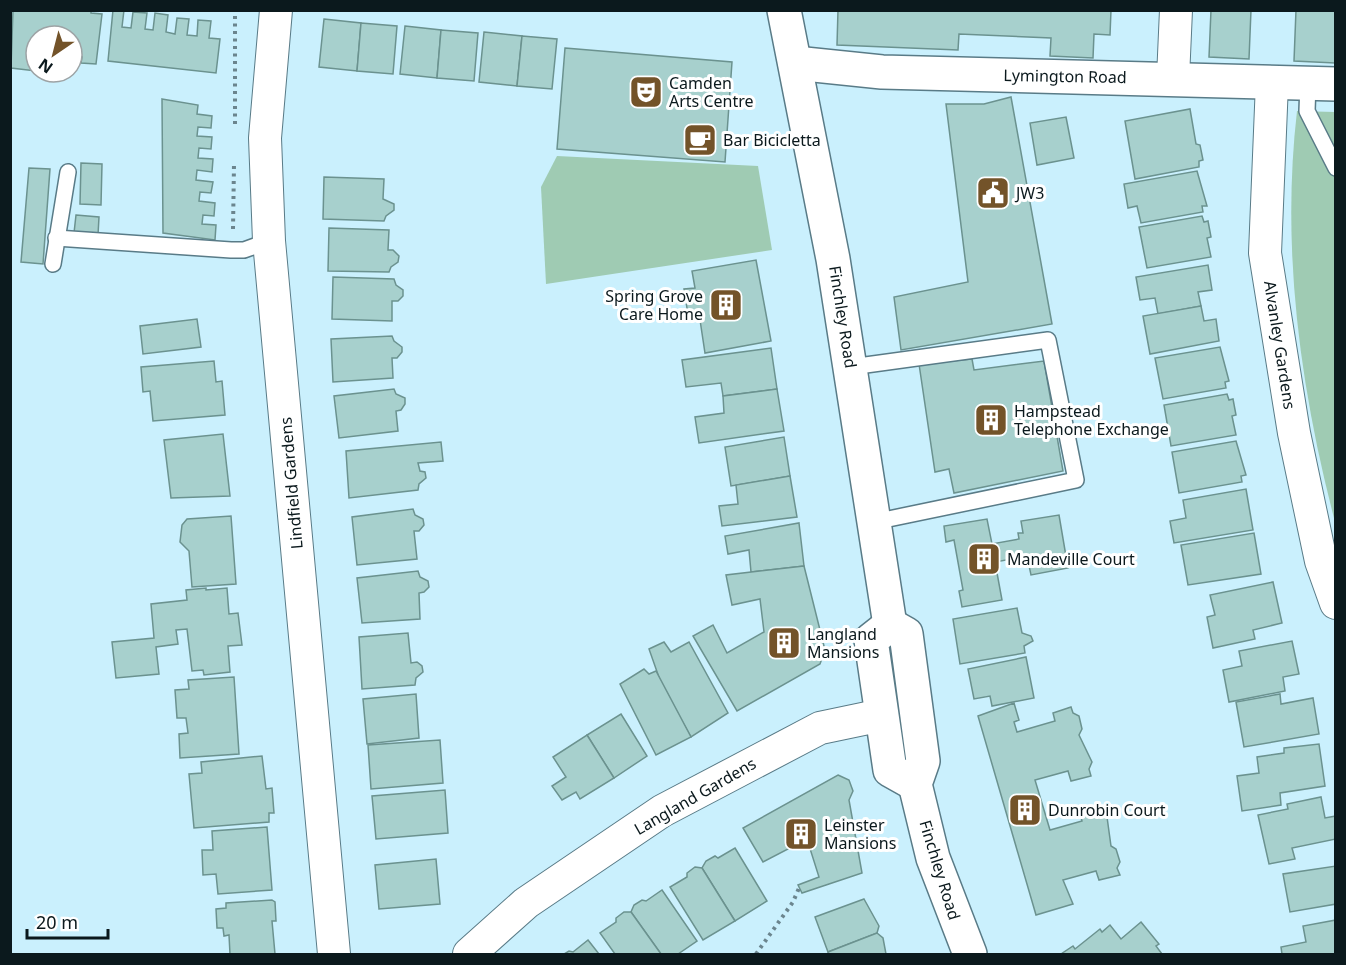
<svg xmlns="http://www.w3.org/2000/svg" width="1346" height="965" viewBox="0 0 1346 965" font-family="'Noto Sans',sans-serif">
<rect width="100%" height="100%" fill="#caf0fd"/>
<g fill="#9fcbb3">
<path d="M1297 111 1335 112V522C1300 388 1281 249 1297 111Z"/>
<path d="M557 156 758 166 772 250 546 284 541 187Z"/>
</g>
<g fill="#a7d0cd" stroke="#6b928f" stroke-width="1.5">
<path d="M13 10H91V13L102 14 96 64 81 63 82 57 72 56V36H36V71L11 68Z"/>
<path d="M113 10H124L122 27 131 28 133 12 147 13 145 29 153 30 155 13 168 15 166 32 175 34 177 18 189 19 187 35 197 36 198 20 211 21 209 38 220 39 216 73 108 61Z"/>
<path d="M838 10H1111L1110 35 1094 34 1093 58 1050 56 1051 38 959 34 958 50 837 45Z"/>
<path d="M1211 10H1251L1249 59 1209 57Z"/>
<path d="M1296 10H1336L1335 63 1294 61Z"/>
<path d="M324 19 361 23 357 71 319 67Z"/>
<path d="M361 23 397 26 393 74 357 71Z"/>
<path d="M405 26 441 30 437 78 400 74Z"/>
<path d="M441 30 478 33 474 81 437 78Z"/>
<path d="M484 32 522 36 517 86 479 82Z"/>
<path d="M522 36 557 39 552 89 517 86Z"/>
<path d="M565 48 732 62 725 162 557 149Z"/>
<path d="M1011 97 1052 324 901 350 894 297 968 282 946 104H984Z"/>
<path d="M162 99 198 105 197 114 212 116 211 128 198 127 197 136 212 137 211 149 199 148 198 158 213 159 212 172 197 170 196 180 213 182 211 193 200 192 199 201 215 203 214 216 203 215 202 224 216 225 215 240 163 233Z"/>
<path d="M1190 109 1196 144 1200 145 1203 160 1199 161V167L1135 179 1125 121Z"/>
<path d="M1066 117 1074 158 1037 165 1030 123Z"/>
<path d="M81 163 102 164 101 205 80 204Z"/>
<path d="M29 168 50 169 43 264 21 262Z"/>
<path d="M1197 171 1207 206H1202L1203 212 1141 223 1137 206 1128 208 1124 184Z"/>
<path d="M324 177 384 179 383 199 394 204V210L386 216 384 221 323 219Z"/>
<path d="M76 215 99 217 98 235 74 233Z"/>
<path d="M1202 216 1204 222 1208 221 1211 237 1207 238 1211 257 1147 268 1139 227Z"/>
<path d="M329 228 389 230 388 250H393L399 256 398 262 391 267 389 272 328 271Z"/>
<path d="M756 260 771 341 705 353 700 320 689 321 684 289 695 288 692 271Z"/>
<path d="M1208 265 1212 290 1198 292 1201 306 1158 314 1155 298 1140 300 1136 277Z"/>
<path d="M333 277 394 279 396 285 403 290V296L398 301H392V321L332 319Z"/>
<path d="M1201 306 1204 321 1216 319 1219 341 1150 354 1143 316Z"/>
<path d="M197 319 201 347 143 354 140 326Z"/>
<path d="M392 336 394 341 402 347V352L397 358H392L393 378 333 382 331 339Z"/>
<path d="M1220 347 1229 381 1225 382 1226 388 1163 399 1155 358Z"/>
<path d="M771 348 777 389 723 396 721 383 686 387 682 360Z"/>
<path d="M972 359 974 370 1044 361 1063 471 954 493 949 469 935 472 919 364Z"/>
<path d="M214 361 216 382 222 381 225 415 153 421 150 391 143 392 141 367Z"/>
<path d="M394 389 396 394 405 398V404L401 410 396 411 398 431 339 438 334 396Z"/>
<path d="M777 389 784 431 699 443 695 417 724 413 723 396Z"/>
<path d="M1227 394 1229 400 1233 399 1236 415 1232 416 1236 435 1171 446 1164 405Z"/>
<path d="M223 434 230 496 171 498 164 440Z"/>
<path d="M784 437 790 476 731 486 725 447Z"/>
<path d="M1236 441 1246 475 1241 476 1242 482 1179 493 1172 452Z"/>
<path d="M441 442 443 461 418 463 420 471 425 472 426 478 419 484 418 490 349 498 346 451Z"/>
<path d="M790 476 797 517 722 526 719 506 738 504 736 485Z"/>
<path d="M1246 489 1253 530 1174 543 1170 521 1186 518 1183 500Z"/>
<path d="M413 509 415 515 423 519 424 525 419 531H414L417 559 357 565 352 517Z"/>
<path d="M1059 515 1068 568 1031 575 1027 556 995 562 1002 600 962 607 959 591 963 590 954 540 946 542 944 526 987 519 992 544 1019 539 1018 533H1023L1021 521Z"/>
<path d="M231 516 236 584 192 587 189 551 180 542 182 525 187 519Z"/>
<path d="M799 523 804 566 751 572 749 550 728 554 725 536Z"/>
<path d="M1254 533 1261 574 1188 585 1181 545Z"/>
<path d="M804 566 825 650 820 664 737 711 693 636 713 625 727 653 764 632 760 599 732 605 726 575Z"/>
<path d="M418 571 420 577 428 581 429 587 424 592 419 593 420 619 362 623 357 578Z"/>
<path d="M1273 582 1282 623 1253 630 1255 639 1213 648 1207 617 1215 615 1210 595Z"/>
<path d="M206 588V590L227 588 229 614 238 613 242 645 228 646 230 672 204 675 203 670 192 671 187 629 176 630 178 644 156 647 159 674 116 678 112 642 154 638 151 604 187 600 186 590Z"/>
<path d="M1017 608 1022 633 1031 636 1033 641 1024 646 1025 653 960 664 953 619Z"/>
<path d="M408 633 411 663 417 662 422 666 423 672 416 678 415 685 362 689 359 637Z"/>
<path d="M1292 641 1299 674 1283 677 1285 691 1229 702 1223 670 1242 666 1239 651Z"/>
<path d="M664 642 671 652 689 642 728 713 691 737 662 686 649 649Z"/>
<path d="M1026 657 1034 698 992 706 990 696 974 699 968 669Z"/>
<path d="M644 669 649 674 656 671 691 737 656 755 620 684Z"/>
<path d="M234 677 239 754 180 758 179 734 188 733 186 718H177L175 690 189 689 188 680Z"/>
<path d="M416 694 419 738 367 744 363 699Z"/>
<path d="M1280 694 1281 704 1313 698 1319 734 1244 747 1236 702Z"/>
<path d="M1014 703 1019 720 1014 722 1017 732 1055 721 1053 713 1071 707 1073 713 1079 716 1082 729 1079 735 1092 762 1089 769 1091 776 1071 781 1068 771 1035 780 1050 830 1082 821 1080 814 1100 808 1107 817 1111 846 1116 849 1120 862 1117 868 1120 875 1099 880 1096 871 1063 880 1073 904 1036 915 978 716Z"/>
<path d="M621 714 647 756 614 778 587 735Z"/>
<path d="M587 735 614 778 580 799 576 792 562 800 552 786 566 777 553 757Z"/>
<path d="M440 740 443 783 371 789 368 745Z"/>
<path d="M1319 744 1325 786 1280 793 1281 805 1242 811 1237 776 1259 773 1257 757 1284 753V748Z"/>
<path d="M262 756 266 789 272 788 274 813H269V822L194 828 189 774 202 773 201 762Z"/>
<path d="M838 775 849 780 853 791 849 800 862 873 802 893 798 885 819 877 807 839 763 862 743 828Z"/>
<path d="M445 790 448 833 376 839 372 796Z"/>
<path d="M1321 797 1325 818 1336 816V839L1292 848 1295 859 1269 864 1258 815 1288 809 1287 804Z"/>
<path d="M267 827 272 890 218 894 216 874 203 875 202 850H213L212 831Z"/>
<path d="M735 848 767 901 735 921 702 868 706 861 715 856 718 858Z"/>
<path d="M436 859 440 904 379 909 375 865Z"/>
<path d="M1336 866V904L1290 912 1283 874Z"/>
<path d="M695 867 702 868 735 921 703 940 670 887 687 877V873Z"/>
<path d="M662 890 697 941 678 954H661L631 912 634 905 642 900 646 901Z"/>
<path d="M864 899 879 926 877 933 828 952 815 917Z"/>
<path d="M272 900 275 902 276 921H272L275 954H230L229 935 224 936 223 928H217L216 909 226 908V903Z"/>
<path d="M624 912H631L661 954H615L600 933 616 922V918Z"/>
<path d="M1336 920V954H1282L1281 947 1306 942 1303 926Z"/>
<path d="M1141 922 1159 944 1156 946 1162 954H1061L1073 946 1075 949 1100 929 1102 932 1110 925 1121 939Z"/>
<path d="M877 933 883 938 886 954H829L828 952Z"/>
<path d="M588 940 599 954H564L569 951 573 952Z"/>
</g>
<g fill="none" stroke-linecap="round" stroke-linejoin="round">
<defs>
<g id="lane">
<path d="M1308 83 1307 111 1336 168"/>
<path d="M56 238 231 250H244L269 241"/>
<path d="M53 264 68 172"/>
<path d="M851 367 1048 340 1076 480 874 522"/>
</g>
<g id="street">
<path d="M276 10 265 138 269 241 334 954"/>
<path d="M1173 78 1176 10"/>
<path d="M1272 83 1265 253 1294 433 1321 561 1336 603"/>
<path d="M469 954 526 903 662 811 820 728 882 715"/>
</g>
<path id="secondary" d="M795 63 882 72 1336 84"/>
<g id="highway">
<path d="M784 10 833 259 890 625"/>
<path d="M890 625 906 634 923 761 915 784 933 858 970 954"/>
<path d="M890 625 871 640 890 770 915 784"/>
</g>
</defs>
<use href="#lane" stroke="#597b87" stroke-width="18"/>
<use href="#street" stroke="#597b87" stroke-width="34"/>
<use href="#secondary" stroke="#597b87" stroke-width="36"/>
<use href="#highway" stroke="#597b87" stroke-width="36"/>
<g stroke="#6b858e" stroke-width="4" stroke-dasharray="3 4.5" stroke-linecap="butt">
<path d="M235 124V10"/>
<path d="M233 229 234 164"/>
<path d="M756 954 793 902 799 888"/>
</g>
<use href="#lane" stroke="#fff" stroke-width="15"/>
<use href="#street" stroke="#fff" stroke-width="32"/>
<use href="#secondary" stroke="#fff" stroke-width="33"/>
<use href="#highway" stroke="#fff" stroke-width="33"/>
</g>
<defs>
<symbol id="theatre-square" viewBox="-11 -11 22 22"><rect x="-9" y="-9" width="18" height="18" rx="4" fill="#735329" stroke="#fff"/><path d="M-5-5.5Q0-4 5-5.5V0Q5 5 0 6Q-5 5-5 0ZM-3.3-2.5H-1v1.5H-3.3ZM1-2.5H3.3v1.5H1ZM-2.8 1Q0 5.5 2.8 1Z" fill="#fff"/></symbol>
<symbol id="cafe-square" viewBox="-11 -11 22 22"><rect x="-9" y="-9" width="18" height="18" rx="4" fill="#735329" stroke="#fff"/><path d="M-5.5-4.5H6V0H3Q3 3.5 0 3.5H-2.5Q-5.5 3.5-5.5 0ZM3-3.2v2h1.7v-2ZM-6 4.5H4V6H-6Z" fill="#fff"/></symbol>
<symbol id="civic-square" viewBox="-11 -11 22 22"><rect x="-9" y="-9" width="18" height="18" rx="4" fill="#735329" stroke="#fff"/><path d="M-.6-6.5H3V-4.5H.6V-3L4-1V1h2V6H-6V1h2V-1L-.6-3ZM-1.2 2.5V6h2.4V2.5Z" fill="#fff"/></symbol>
<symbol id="building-square" viewBox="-11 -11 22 22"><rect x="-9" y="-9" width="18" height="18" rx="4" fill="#735329" stroke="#fff"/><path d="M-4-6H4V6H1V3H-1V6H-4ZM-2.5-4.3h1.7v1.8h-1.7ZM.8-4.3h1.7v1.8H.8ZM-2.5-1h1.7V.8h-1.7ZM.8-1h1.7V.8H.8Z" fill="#fff"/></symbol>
</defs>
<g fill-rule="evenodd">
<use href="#theatre-square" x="627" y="73" width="38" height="38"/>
<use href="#cafe-square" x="681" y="121" width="38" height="38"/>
<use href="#civic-square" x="974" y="174" width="38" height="38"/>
<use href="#building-square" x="707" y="286" width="38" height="38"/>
<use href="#building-square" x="972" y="401" width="38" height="38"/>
<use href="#building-square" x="965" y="540" width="38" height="38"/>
<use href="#building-square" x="765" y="624" width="38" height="38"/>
<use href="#building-square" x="1006" y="791" width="38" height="38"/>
<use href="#building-square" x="782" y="815" width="38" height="38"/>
</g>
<g text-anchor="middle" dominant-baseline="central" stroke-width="6" stroke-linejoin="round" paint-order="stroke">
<g font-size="16" fill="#0b191d" stroke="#fff">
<text transform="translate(1065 76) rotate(1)">Lymington Road</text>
<text transform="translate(843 317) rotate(81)">Finchley Road</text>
<text transform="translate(1280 345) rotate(81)">Alvanley Gardens</text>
<text transform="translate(291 483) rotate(-95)">Lindfield Gardens</text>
<text transform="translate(695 796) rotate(-30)">Langland Gardens</text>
<text transform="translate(940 870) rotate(73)">Finchley Road</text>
</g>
<g font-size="16" fill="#0b191d" stroke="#fff" text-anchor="start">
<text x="669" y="83">Camden<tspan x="669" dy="18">Arts Centre</tspan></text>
<text x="723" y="140">Bar Bicicletta</text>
<text x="1016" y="193">JW3</text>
<text x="703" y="296" text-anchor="end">Spring Grove<tspan x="703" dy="18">Care Home</tspan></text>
<text x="1014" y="411">Hampstead<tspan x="1014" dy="18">Telephone Exchange</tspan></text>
<text x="1007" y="559">Mandeville Court</text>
<text x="807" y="634">Langland<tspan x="807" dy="18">Mansions</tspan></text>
<text x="1048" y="810">Dunrobin Court</text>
<text x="824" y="825">Leinster<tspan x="824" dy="18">Mansions</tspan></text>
</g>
</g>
<rect width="1346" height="965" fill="none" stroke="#0b191d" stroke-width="24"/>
<g transform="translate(54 54) rotate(215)"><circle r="28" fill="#ffffff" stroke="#9da3a5" stroke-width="1.5"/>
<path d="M0-4.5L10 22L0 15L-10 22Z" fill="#735329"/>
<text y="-9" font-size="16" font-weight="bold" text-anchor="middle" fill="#0b191d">N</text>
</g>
<path d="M27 929v9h81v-9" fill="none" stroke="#0b191d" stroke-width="3"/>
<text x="36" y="929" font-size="18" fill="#0b191d" stroke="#ffffff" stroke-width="4.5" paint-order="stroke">20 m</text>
</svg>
